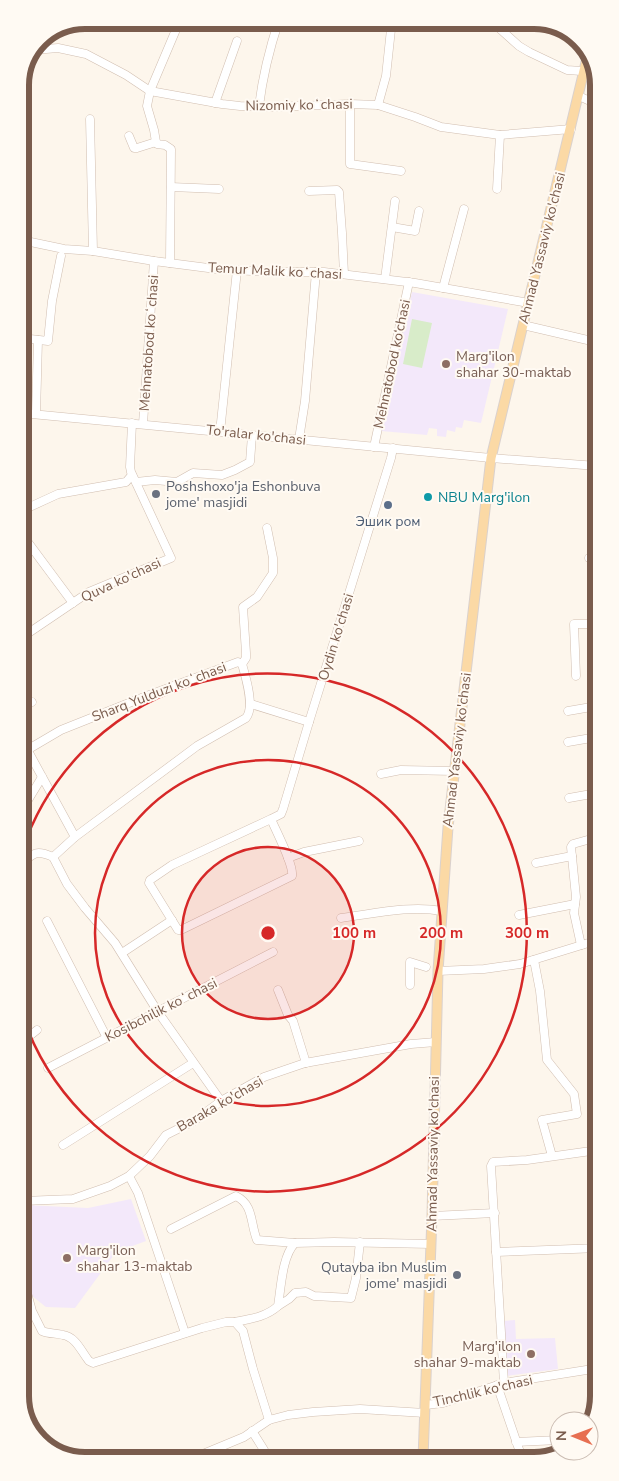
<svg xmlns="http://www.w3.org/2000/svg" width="619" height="1481" viewBox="0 0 619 1481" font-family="'Nunito Sans',sans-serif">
<rect width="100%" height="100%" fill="#fdf6ec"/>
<g fill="#f3e8fa">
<path d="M412 292 508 309 481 423 464 420 462 428 456 427 455 432 447 430 446 437 437 436V429L429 428 427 435 381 431Z"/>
<path d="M131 1199 146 1241 116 1252 75 1308 46 1307 31 1295 23 1263 24 1205 88 1208Z"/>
<path d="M515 1320 516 1339 555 1338 558 1369 507 1376 502 1321Z"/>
</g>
<path fill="#d8ecc9" d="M412 319 432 323 422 368 403 364Z"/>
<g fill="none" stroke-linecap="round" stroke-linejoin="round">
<defs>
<g id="minor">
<path d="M490 20 519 46 529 52 567 70 596 72"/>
<path d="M34 50 58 48 86 54 126 75 150 91 222 104 240 106 272 107 350 104 378 105 415 117 441 127 500 135 571 129"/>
<path d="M579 96 596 104"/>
<path d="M215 103 237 41"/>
<path d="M350 104V164L401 171"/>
<path d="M378 105 386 76 392 20"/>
<path d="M259 106C263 74 269 50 279 20"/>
<path d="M90 119 93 251"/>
<path d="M129 136 134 148H137L156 142"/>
<path d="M20 148H22V122"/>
<path d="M171 187 219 189"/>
<path d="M497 189 500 135"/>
<path d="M309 191 337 190 339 192 342 233 344 274"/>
<path d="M20 223 21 240"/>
<path d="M392 227 415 231 419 211"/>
<path d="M21 240 64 249 93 251 154 261 216 269 269 272H324L415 283 529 303"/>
<path d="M170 263 171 149 165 145 157 144 156 142 154 130 147 106 150 91 175 32 179 20"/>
<path d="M385 279 395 201"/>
<path d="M443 288 464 209"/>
<path d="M523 325 596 342"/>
<path d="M21 338 48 341 52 301 61 256"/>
<path d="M21 413 491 458 597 466"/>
<path d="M36 414 38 340"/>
<path d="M143 424 154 261"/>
<path d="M220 432 237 270"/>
<path d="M299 439 305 401 316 272"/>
<path d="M374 447 409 282"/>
<path d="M136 482 155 480 177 482 193 473 222 475 235 470 250 462 252 435"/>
<path d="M21 511 58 494 126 482 132 475"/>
<path d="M21 533 73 603"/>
<path d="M589 558H597"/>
<path d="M21 638 89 592 171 558 131 472 130 467 132 423"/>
<path d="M242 664 246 658V653L243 607 257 597 273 573V558L267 528"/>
<path d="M576 676 574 624H597"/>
<path d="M251 704 309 722"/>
<path d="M22 708 32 702"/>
<path d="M568 711 597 706"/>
<path d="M22 740 75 837 53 857"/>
<path d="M568 742 597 737"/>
<path d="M27 750 61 730 144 697 238 662 242 664C246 678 255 707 246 718L197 746 75 837"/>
<path d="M381 774 401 770 454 771"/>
<path d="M569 798 597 793"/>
<path d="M22 810 42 777"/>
<path d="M271 819C276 831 294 865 292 876L181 930H178L149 883 150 880 172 865 271 819 281 814 283 809 309 722 391 458 393 448"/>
<path d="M288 858 304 852 359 841"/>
<path d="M536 863 572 856"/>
<path d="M22 864C34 852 37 850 53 857L67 884 85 908 115 943 158 1012 221 1101"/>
<path d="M519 915 575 904"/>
<path d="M341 918C373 914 409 905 442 911"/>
<path d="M47 921 107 1038"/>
<path d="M581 945 574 913 576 897 571 847 573 844 598 837"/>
<path d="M122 953 172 920"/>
<path d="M534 960 540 991 547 1060 574 1094 577 1114 542 1120 552 1156"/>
<path d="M438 971 484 969 520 964 598 940"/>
<path d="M410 985V962L426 967"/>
<path d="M278 990 288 1015 293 1021 306 1063"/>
<path d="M22 1042 37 1030"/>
<path d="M48 1068 273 952"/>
<path d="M63 1145 193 1063"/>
<path d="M129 1176 138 1193 185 1333"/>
<path d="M23 1201 73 1199 110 1186 129 1176 150 1156 166 1135 194 1121 221 1101 264 1077 305 1063 411 1044 436 1042"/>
<path d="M432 1216 495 1213"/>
<path d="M171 1229 236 1196C254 1205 250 1223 257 1240L295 1243"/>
<path d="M496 1252 599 1248"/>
<path d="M23 1278 32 1311 42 1331C49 1334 55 1333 63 1335 76 1337 81 1351 89 1361L93 1363 202 1328 226 1322H235L243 1331 253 1369 269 1420"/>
<path d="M278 1306 289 1299 295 1293 306 1292 314 1296 351 1298 356 1278 360 1242"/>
<path d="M235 1322C250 1319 266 1317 278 1306 281 1288 282 1256 295 1243L334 1242 431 1244"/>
<path d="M504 1383 491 1166 493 1162 527 1160 598 1150"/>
<path d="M497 1385 522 1458"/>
<path d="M425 1405 443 1403 504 1383 599 1368"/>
<path d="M252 1431 264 1450 268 1460"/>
<path d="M516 1442 559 1440"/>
<path d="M184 1460 203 1454 244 1437 269 1420 288 1415 313 1412 360 1409 425 1413"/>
</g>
<path id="major" d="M423 1459 432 1216 438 971 448 827 491 458 588 54"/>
</defs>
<use href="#minor" stroke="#d1beb0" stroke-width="9"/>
<use href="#major" stroke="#dad1cd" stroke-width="11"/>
<use href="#minor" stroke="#fff" stroke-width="8"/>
<use href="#major" stroke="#fbd9a5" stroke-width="9"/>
</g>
<circle cx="268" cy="933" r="86" fill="#d62828" fill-opacity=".12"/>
<g fill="none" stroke="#d62828" stroke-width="2.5">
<circle cx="268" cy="933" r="86"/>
<circle cx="268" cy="933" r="173"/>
<path d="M22 851A259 259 0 1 1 23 1017"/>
</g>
<g fill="#8d6e63" stroke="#fffaf3" stroke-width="2">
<circle cx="446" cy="364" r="5"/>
<circle cx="67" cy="1258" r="5"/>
<circle cx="531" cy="1354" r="5"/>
</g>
<g fill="#6b7280" stroke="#fffaf3" stroke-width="2">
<circle cx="156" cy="494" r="5"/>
<circle cx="457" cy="1275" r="5"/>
</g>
<circle fill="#0f9aa8" stroke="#fffaf3" stroke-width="2" cx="428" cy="497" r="5"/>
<circle fill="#5c6f8a" stroke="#fffaf3" stroke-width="2" cx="388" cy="505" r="5"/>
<g text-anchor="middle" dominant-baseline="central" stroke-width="4" stroke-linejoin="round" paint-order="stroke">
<g font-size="14" fill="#7a5c4d" stroke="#fffaf3">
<text transform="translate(299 105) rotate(-1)">Nizomiy koʻchasi</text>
<text transform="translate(542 248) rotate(-76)">Ahmad Yassaviy ko'chasi</text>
<text transform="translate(275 271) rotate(3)">Temur Malik koʻchasi</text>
<text transform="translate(149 343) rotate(-86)">Mehnatobod koʻchasi</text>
<text transform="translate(392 364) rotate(-78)">Mehnatobod ko‘chasi</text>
<text transform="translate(256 435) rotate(6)">To'ralar ko'chasi</text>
<text transform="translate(121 580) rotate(-25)">Quva ko'chasi</text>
<text transform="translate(336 637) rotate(-73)">Oydin ko'chasi</text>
<text transform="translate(159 692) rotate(-21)">Sharq Yulduzi koʻchasi</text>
<text transform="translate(457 750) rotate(-83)">Ahmad Yassaviy ko'chasi</text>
<text transform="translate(161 1010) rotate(-27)">Kosibchilik koʻchasi</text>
<text transform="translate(220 1104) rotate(-30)">Baraka ko'chasi</text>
<text transform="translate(433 1154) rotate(-89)">Ahmad Yassaviy ko'chasi</text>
<text transform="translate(483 1391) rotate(-13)">Tinchlik ko'chasi</text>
</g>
<g font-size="14" fill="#785e54" stroke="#fffaf3" text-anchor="start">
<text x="456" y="356">Marg'ilon<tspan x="456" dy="16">shahar 30-maktab</tspan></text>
<text x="77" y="1250">Marg'ilon<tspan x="77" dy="16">shahar 13-maktab</tspan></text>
<text x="521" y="1346" text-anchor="end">Marg'ilon<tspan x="521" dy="16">shahar 9-maktab</tspan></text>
</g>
<g font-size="14" fill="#5b616d" stroke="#fffaf3" text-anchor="start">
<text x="166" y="486">Poshshoxo'ja Eshonbuva<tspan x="166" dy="16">jome' masjidi</tspan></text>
<text x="447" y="1267" text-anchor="end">Qutayba ibn Muslim<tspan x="447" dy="16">jome' masjidi</tspan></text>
</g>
<g font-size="14" fill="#0d838f" stroke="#fffaf3" text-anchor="start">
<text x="438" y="497">NBU Marg'ilon</text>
</g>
<g font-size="14" fill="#4e5e75" stroke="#fffaf3">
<text x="388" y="521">Эшик ром</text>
</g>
</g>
<path d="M0 0H619V1481H0ZM85 29H534A56 56 0 0 1 590 85V1396A56 56 0 0 1 534 1452H85A56 56 0 0 1 29 1396V85A56 56 0 0 1 85 29Z" fill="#fffaf3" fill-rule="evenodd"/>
<path fill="none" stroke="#7a5c4d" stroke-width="6" d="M85 29H534A56 56 0 0 1 590 85V1396A56 56 0 0 1 534 1452H85A56 56 0 0 1 29 1396V85A56 56 0 0 1 85 29Z"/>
<circle cx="268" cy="933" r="8" fill="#d62828" stroke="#fffaf3" stroke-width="2.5"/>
<g font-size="15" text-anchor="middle" font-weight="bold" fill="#d62828" stroke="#fffaf3" stroke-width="4" stroke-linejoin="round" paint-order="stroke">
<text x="354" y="938">100 m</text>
<text x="441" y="938">200 m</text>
<text x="527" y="938">300 m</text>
</g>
<g transform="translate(574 1436) rotate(271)"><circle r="24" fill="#fffaf3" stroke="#cabbb1"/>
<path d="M0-4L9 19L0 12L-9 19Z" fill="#e76f51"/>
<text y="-8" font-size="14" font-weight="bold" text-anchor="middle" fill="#7a5c4d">N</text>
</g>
</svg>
